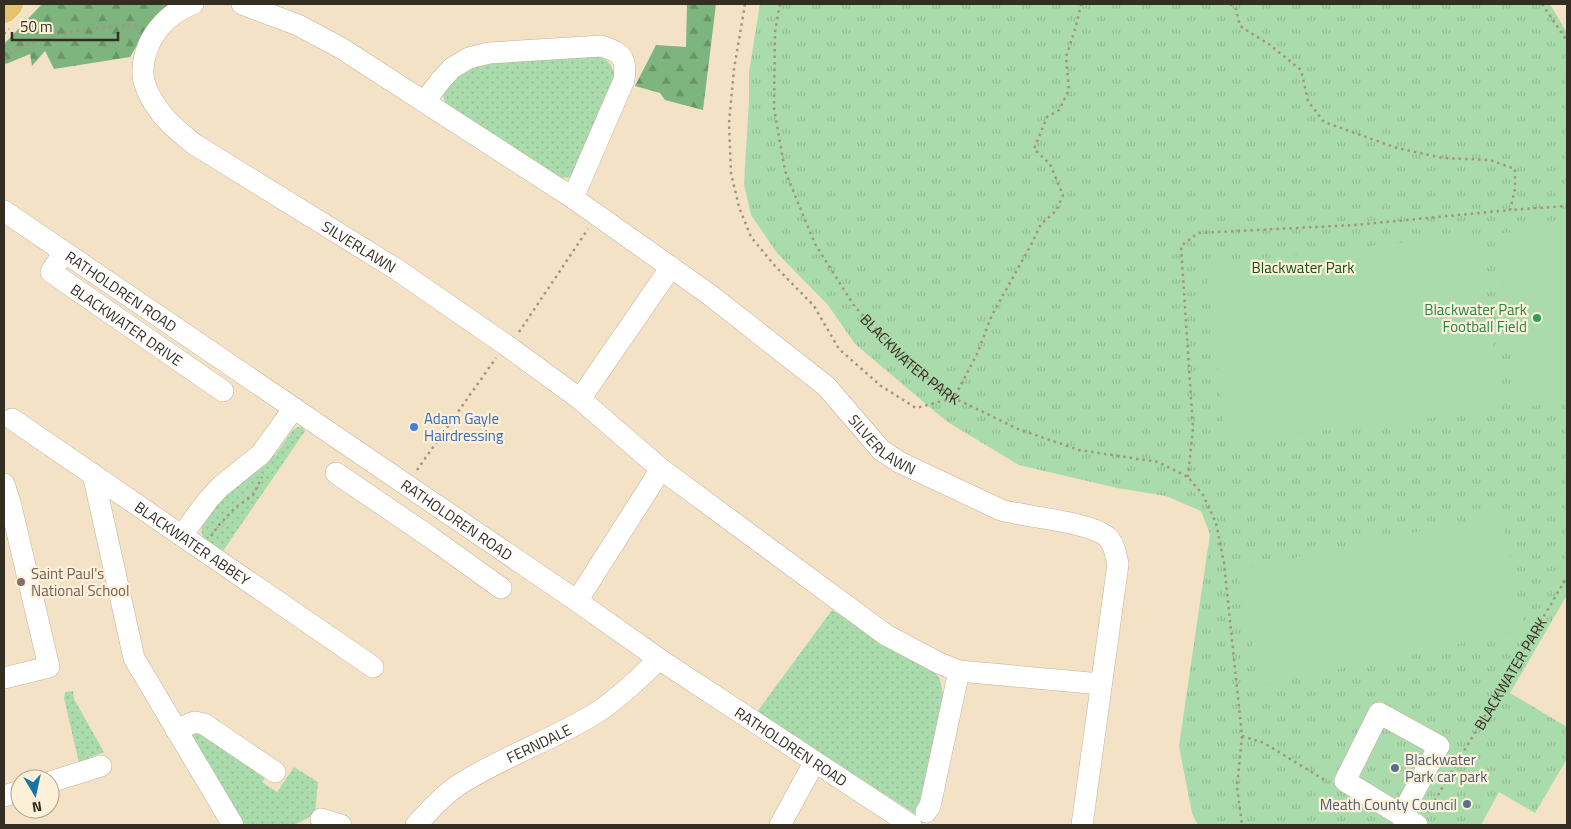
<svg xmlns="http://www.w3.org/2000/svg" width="1571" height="829" viewBox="0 0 1571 829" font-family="'Titillium Web',sans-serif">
<defs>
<pattern id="grass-dots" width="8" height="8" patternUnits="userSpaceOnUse" patternTransform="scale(1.25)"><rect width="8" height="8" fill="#aadbac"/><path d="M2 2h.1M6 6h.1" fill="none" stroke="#93bc94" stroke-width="1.8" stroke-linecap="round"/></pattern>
<pattern id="forest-firs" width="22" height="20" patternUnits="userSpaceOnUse" patternTransform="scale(1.25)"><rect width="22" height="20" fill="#7eb57f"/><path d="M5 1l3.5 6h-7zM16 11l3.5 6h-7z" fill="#689468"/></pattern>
<pattern id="park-tufts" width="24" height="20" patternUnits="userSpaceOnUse" patternTransform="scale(1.25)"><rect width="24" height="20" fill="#aadbac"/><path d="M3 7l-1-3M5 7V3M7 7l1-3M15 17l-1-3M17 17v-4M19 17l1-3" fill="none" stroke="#93bc94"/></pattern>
</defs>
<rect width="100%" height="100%" fill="#f3e2c6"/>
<g fill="url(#grass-dots)">
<path d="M575 53C600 54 615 57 615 85L574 177 556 178 446 105 443 96 447 85 474 65Z"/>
<path d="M298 427H302L305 431 221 554C183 532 208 510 230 490 241 479 253 468 264 457L275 455 293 430Z"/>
<path d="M832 610 915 660 929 665 940 679 944 701 917 815 757 712Z"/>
<path d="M73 691 74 699 104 752 89 758 90 764 80 767 64 698 65 692Z"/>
<path d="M195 728 266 776 262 782 277 792 294 767 318 782 315 814 294 825H238L189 731Z"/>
</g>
<g fill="url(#forest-firs)">
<path d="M42 4H175L145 32 130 57 54 69 45 51 32 66 30 54 6 64 4 62V44Z"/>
<path d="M687 4H716L703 110 665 100 660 93 635 86 656 45 686 47Z"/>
</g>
<path fill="url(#park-tufts)" d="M760 4H1550L1567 33V595L1510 693 1567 727V759L1535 813 1499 792 1481 825H1198L1192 813 1179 746 1210 534 1201 511 1166 496 1117 488 1019 465 946 421 855 344 828 305 777 253 751 215 744 184 749 100V72Z"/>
<g fill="#aadbac">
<path d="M1567 225V401L1519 408 1496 234Z"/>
<path d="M1479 234 1500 410 1226 442 1206 265Z"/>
<path d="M1501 514 1525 630 1261 685 1237 570Z"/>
</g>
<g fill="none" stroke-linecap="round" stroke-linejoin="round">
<defs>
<g id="minor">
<path id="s3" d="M193 4C165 14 144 40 143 70 142 83 151 99 158 109 167 123 181 133 194 144L396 269 506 345 580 399 661 469 886 635 939 663 959 671 1101 684"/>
<path id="s4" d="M242 4 298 25 341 48 573 198 710 295 826 386 881 450 899 462 1001 510C1026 517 1089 522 1106 536 1114 542 1116 555 1118 564L1082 825"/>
<path d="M425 101 441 80 452 68 469 58 489 53 601 46C622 52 627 58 624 80L573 198"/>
<path id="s5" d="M4 211 577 601 659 659 911 825"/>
<path id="s6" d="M64 252 51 272 223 391"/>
<path d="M580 399 671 267"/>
<path id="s7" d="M12 419 373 667"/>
<path d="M336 473 430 537 501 588"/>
<path d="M93 474 134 658 233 825"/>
<path d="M4 484 10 502 49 667 4 678"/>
<path d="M182 535 208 500 220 487 261 454 294 408"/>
<path d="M577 601 661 469"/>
<path d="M176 730 195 722 204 724 275 772"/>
<path d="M50 782 101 766"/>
<path d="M4 796 20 791"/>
<path d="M926 812 930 806 959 671"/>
<path d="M1401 816 1439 746 1379 713 1345 781 1417 825"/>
<path d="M321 819 341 825"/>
<path id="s8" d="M416 825C429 811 442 796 457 786 501 757 551 741 596 713 619 698 639 679 659 659"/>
<path d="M780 825 814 763"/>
</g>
<path id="major" d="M4 9 9 4"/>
</defs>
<use href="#minor" stroke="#c2b297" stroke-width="22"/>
<use href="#major" stroke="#fff" stroke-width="29"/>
<g stroke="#a39681" stroke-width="2.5" stroke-dasharray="2.5 4" stroke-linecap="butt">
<path d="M745 4 734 69 729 123 731 173 739 207 751 237 775 266 814 306 839 349 881 386 916 408 954 398 977 354 992 315 1032 243 1041 224 1056 211 1063 195 1050 164 1034 149 1047 117 1059 110 1069 90 1066 57 1076 26 1081 4"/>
<path id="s1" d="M780 4 775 32 774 108 785 171 815 244 855 307 908 362 954 398 1018 429 1079 450 1158 462 1188 477 1203 495 1216 523 1224 563 1242 736 1237 787 1242 825"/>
<path d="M1230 4 1236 9 1240 26 1270 45 1301 70 1308 101 1324 122 1397 148 1443 158 1490 160 1515 169V189L1510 210 1567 206"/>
<path d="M1542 4 1567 41"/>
<path d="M4 34 9 29"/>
<path d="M4 58C30 36 107 23 141 26"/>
<path d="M519 332 588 229"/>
<path d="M417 470 496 358"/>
<path d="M1188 477 1193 428 1181 246 1198 233 1355 225 1510 210"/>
<path d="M211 536 218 526 235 508 253 495 262 477"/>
<path d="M1242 736 1264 743 1328 782"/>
<path id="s2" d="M1428 812 1567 577"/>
</g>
<use href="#minor" stroke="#fff" stroke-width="21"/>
<use href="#major" stroke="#e4c26e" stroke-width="28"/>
</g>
<circle fill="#2e9e5b" stroke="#fdf0d9" stroke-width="2" cx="1537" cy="318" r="5"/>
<circle fill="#3f7fe0" stroke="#fdf0d9" stroke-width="2" cx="414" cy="427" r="5"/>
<circle fill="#8d6e63" stroke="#fdf0d9" stroke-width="2" cx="21" cy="582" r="5"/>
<g fill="#5c6f8a" stroke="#fdf0d9" stroke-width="2">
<circle cx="1395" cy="768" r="5"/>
<circle cx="1467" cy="804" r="5"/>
</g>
<g text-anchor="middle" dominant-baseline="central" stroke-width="4.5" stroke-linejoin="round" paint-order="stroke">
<g font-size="15" fill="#342d22" stroke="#fdf0d9">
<text stroke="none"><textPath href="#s3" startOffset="375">SILVERLAWN</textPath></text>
<text stroke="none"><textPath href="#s5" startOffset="142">RATHOLDREN ROAD</textPath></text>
<text stroke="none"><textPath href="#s6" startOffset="116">BLACKWATER DRIVE</textPath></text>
<text stroke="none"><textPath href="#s1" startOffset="398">BLACKWATER PARK</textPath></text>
<text stroke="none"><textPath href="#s4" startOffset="782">SILVERLAWN</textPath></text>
<text stroke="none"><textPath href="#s5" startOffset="548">RATHOLDREN ROAD</textPath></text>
<text stroke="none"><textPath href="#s7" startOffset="219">BLACKWATER ABBEY</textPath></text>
<text stroke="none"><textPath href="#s2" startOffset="161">BLACKWATER PARK</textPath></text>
<text stroke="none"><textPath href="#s8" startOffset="149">FERNDALE</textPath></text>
<text stroke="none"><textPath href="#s5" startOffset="952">RATHOLDREN ROAD</textPath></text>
</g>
<g font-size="15" fill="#15501d" stroke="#fdf0d9">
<text x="1303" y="267">Blackwater Park</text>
</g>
<g font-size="15" fill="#27864d" stroke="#fdf0d9" text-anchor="end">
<text x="1527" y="309">Blackwater Park<tspan x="1527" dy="17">Football Field</tspan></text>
</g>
<g font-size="15" fill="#366cbe" stroke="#fdf0d9" text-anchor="start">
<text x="424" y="418">Adam Gayle<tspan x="424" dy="17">Hairdressing</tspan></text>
</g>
<g font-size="15" fill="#785e54" stroke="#fdf0d9" text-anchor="start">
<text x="31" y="573">Saint Paul's<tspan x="31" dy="17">National School</tspan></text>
</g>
<g font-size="15" fill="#4e5e75" stroke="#fdf0d9" text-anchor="start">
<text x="1405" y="759">Blackwater<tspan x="1405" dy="17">Park car park</tspan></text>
<text x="1457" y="804" text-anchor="end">Meath County Council</text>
</g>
</g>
<rect width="1571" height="829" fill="none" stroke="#342d22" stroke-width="10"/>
<g transform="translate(35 794) rotate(171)"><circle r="24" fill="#fdf0d9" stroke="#ada290"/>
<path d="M0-4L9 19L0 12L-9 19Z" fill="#1477a3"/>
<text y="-8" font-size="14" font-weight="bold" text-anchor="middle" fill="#342d22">N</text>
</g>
<path d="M12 32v8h106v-8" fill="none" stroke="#342d22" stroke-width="2.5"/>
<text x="20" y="32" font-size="15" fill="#342d22" stroke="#fdf0d9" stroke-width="4" paint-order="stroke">50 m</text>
</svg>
